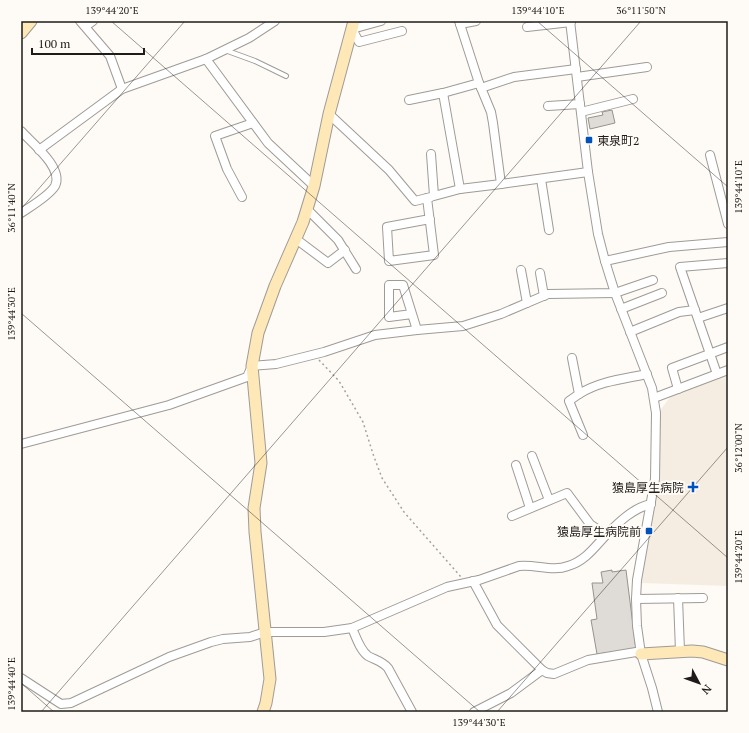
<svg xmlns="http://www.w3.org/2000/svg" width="749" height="733" viewBox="0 0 749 733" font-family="'PT Serif','Noto Sans JP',serif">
<rect width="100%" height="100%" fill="#fefaf5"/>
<path fill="#f5ede1" d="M728 374V586L641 583 660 474 659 412 671 396Z"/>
<g fill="#dfdbd6" stroke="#96938e">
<path d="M612 110 615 123 590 129 588 118 603 115 602 112Z"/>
<path d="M612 570V572L626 570 636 649 597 654 591 620 597 619 592 583H603L601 572Z"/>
</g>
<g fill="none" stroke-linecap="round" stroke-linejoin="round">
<defs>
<path id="lane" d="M225 50 255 61 286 76"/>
<g id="street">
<path d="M80 21 110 56 122 89"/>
<path d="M381 21 352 29 359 42 402 31"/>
<path d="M570 21 588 172 598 234 605 261 615 293 652 388 656 413 655 479 637 580 636 599 637 626 641 654 652 688 658 712"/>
<path d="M460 24 476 21"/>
<path d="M86 26 93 21"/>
<path d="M527 27 571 22"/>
<path d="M206 59 268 143 314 186"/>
<path d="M577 77 647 67"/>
<path d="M481 88 514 77 576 69"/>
<path d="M409 100 443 93 479 83 459 21"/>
<path d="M548 106 580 104"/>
<path d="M581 112 633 99"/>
<path d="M329 114 389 170 415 201 431 197"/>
<path d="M21 131C32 143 64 168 55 186 49 196 30 207 21 213"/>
<path d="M39 150 122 89 206 59 249 38 275 21"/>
<path d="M431 154 434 196 460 189 443 93"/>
<path d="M710 155 728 224"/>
<path d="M541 179 549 230"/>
<path d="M501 184 588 172"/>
<path d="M460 189 501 184 493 123 491 112 479 83"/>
<path d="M242 197 227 169 215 136 253 123"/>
<path d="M427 198 434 255 389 261 387 227 430 219"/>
<path d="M307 209 338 240 356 269"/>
<path d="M296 239 328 263 345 250"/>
<path d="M605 261 669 247 728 242"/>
<path d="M521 270 527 303"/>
<path d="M540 273 544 296"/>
<path d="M621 309 662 293"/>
<path d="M412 314 389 317V285H403L417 330"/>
<path d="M698 318 728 308"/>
<path d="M630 332 679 312 695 310"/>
<path d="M572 358 579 394 569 401 583 435"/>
<path d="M717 374 680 267 728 263"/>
<path d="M678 389 672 368 728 347"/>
<path d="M579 394C600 381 623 379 647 374"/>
<path d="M654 398 728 370"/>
<path d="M21 444 169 405 247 377 252 366 276 364 324 352 375 335 417 330 463 326 501 314 548 294 615 293 653 280"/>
<path d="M532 456 549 500"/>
<path d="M516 465 530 508"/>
<path d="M512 516 567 493 590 524 606 535"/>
<path d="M473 581 497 625 542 670"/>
<path d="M678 598 680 651"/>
<path d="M636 599 703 598"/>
<path d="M352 628C356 637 360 650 368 656 375 660 382 661 388 668L412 712"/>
<path d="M21 678 61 704 71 703 169 657 211 642 223 639 250 637 265 632H324L352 628 447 587 479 580 519 566C535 564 553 572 568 566 585 561 594 548 606 535 619 522 633 508 651 504"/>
<path d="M474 712 511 693 542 670 547 673 554 674 588 660 636 652 641 654"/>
</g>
<g id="secondary">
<path d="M21 33 31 21"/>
<path d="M641 654 692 651 703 652 728 660"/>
<path d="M263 712 266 703 270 679 255 532 254 508 261 463 252 366 258 333 275 286 303 222 314 186 329 114 354 21"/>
</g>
</defs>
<use href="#lane" stroke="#9f9b96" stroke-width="6"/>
<use href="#street" stroke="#9f9b96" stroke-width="10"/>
<use href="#secondary" stroke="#9f9b96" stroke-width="13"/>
<path stroke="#a5a29e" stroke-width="1.5" stroke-dasharray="2 3" stroke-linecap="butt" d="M319 360 339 381 363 422 373 454 382 478 404 512 461 577"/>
<use href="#lane" stroke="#fff" stroke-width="4"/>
<use href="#street" stroke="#fff" stroke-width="8"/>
<use href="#secondary" stroke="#fee8b7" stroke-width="11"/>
</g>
<path fill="none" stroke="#1e1c1a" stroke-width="1" stroke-opacity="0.45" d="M111 21 728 558M537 21 728 187M21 209 185 21M21 313 480 712M21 683 54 712M41 712 641 21M497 712 728 447"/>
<g fill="#0053bc" stroke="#fefaf5" stroke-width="1.5">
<rect x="585" y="136" width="8" height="8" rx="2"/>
<path d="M691 481h4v4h4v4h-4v4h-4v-4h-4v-4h4z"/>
<rect x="645" y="527" width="8" height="8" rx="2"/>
</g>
<g text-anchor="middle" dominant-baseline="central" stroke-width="4" stroke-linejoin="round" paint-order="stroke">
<g font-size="12" fill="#1e1c1a" stroke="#fefaf5" text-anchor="end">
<text x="597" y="140" text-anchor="start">東泉町2</text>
<text x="684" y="487">猿島厚生病院</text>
<text x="641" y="531">猿島厚生病院前</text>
</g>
</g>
<rect width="749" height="733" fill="none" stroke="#fefaf5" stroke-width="44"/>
<g transform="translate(699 683) rotate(131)" stroke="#fefaf5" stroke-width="3" paint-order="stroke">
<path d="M0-3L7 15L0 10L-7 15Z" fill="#1e1c1a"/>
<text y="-6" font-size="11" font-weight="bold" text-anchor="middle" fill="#1e1c1a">N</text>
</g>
<path d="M32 48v6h112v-6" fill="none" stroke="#1e1c1a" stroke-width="2"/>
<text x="38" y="48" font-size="12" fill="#1e1c1a" stroke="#fefaf5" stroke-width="3" paint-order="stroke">100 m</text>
<rect x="22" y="22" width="705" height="689" fill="none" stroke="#1e1c1a" stroke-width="1.5"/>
<g font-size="10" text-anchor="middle" fill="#1e1c1a">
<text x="112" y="14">139°44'20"E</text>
<text x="538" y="14">139°44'10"E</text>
<text x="641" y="14">36°11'50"N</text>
<text transform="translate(738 187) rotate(-90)" y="4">139°44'10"E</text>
<text transform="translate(11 208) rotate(-90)" y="4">36°11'40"N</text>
<text transform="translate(11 314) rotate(-90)" y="4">139°44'30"E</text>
<text transform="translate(738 448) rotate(-90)" y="4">36°12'00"N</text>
<text transform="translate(738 557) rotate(-90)" y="4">139°44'20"E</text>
<text transform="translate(11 684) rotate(-90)" y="4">139°44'40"E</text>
<text x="479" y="726">139°44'30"E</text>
</g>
</svg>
